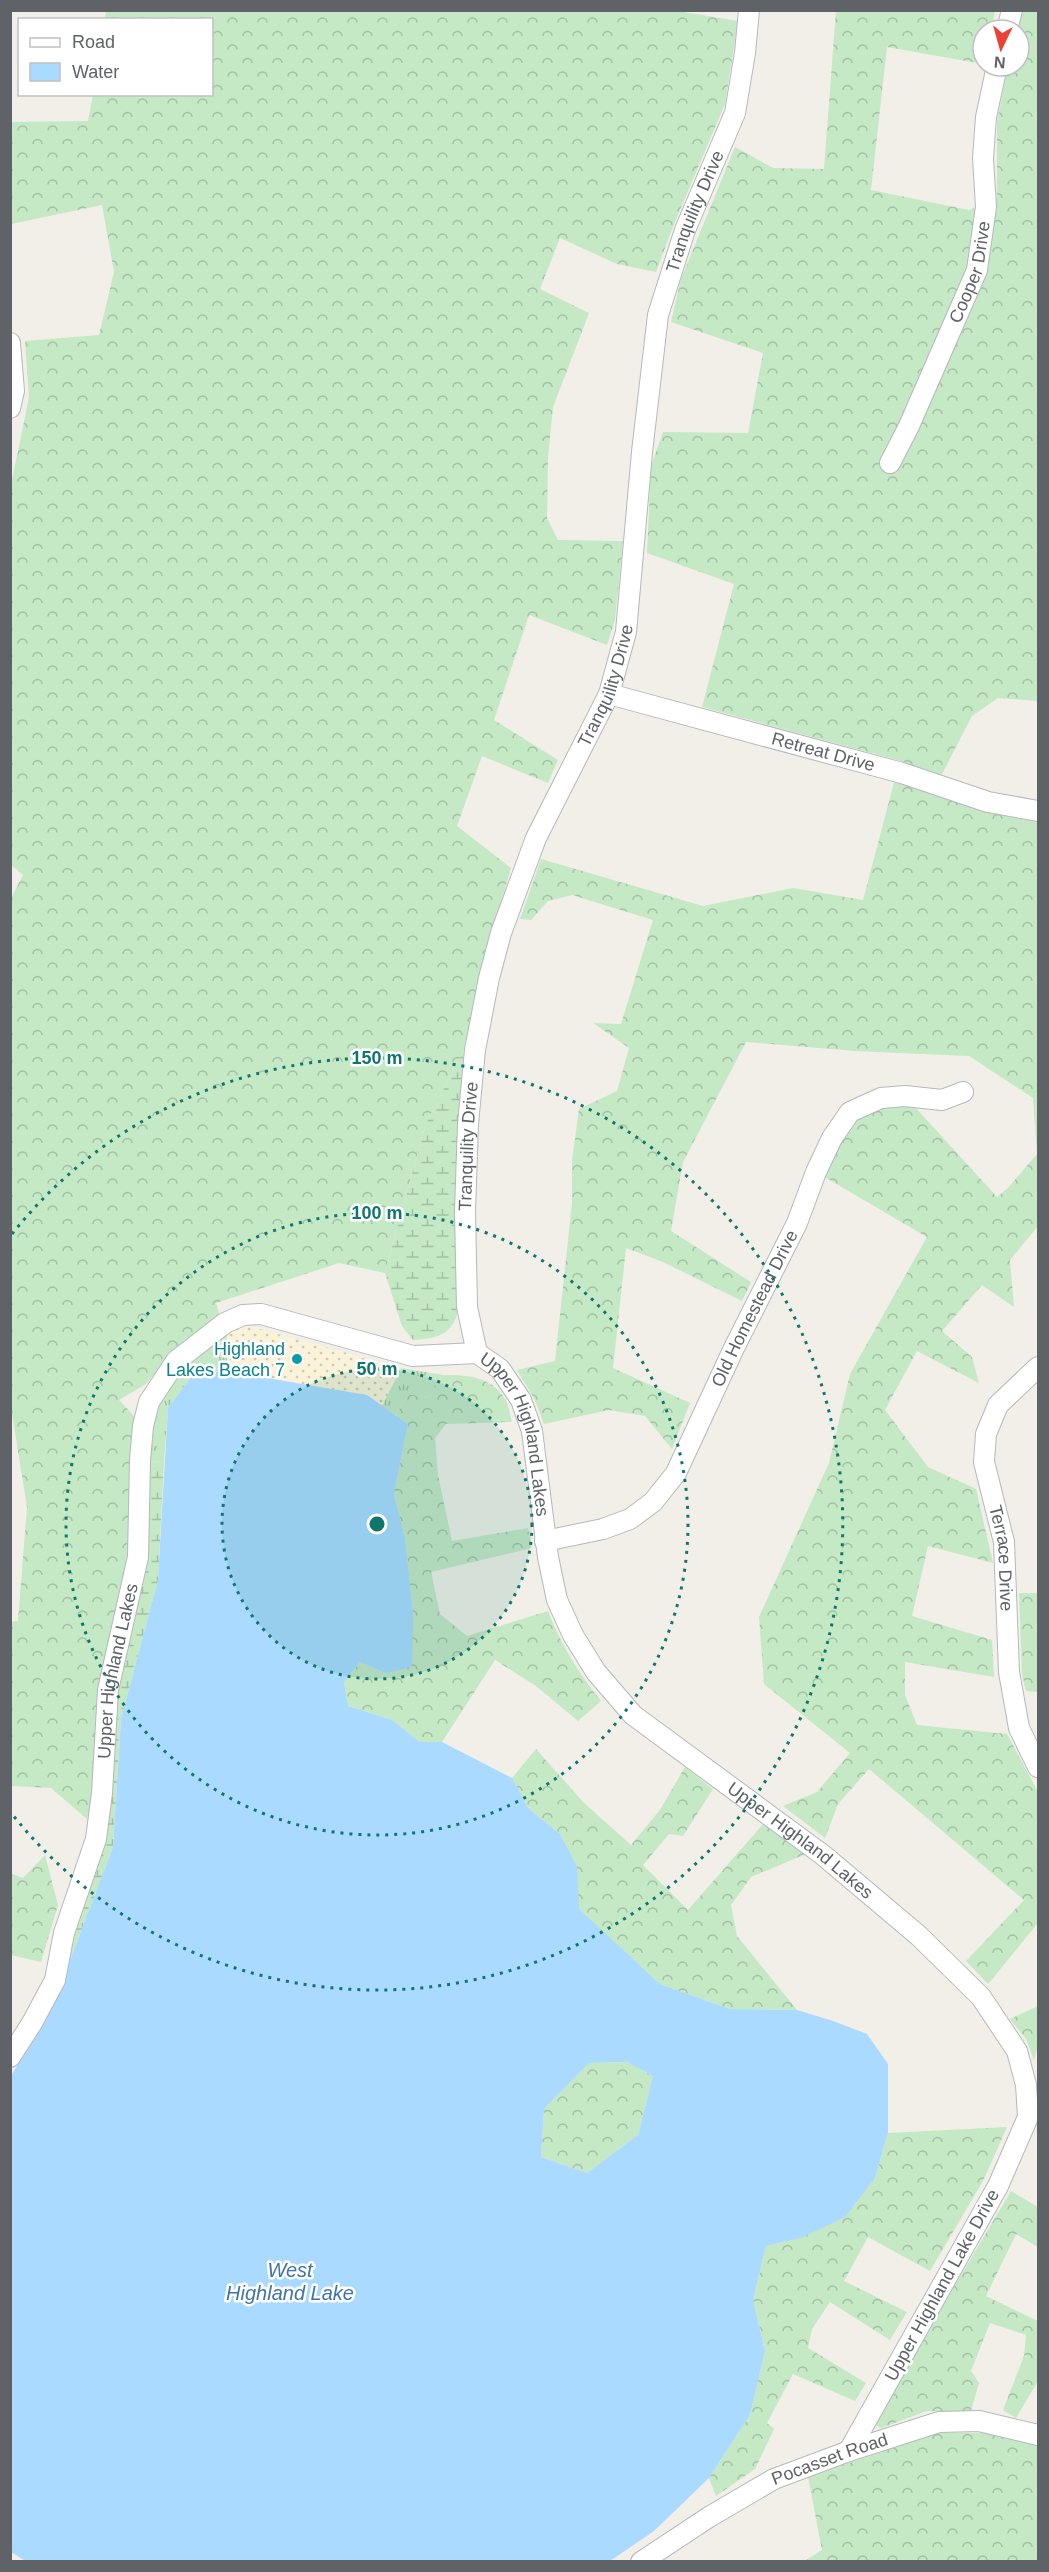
<svg xmlns="http://www.w3.org/2000/svg" width="1049" height="2572" viewBox="0 0 1049 2572" font-family="Helvetica,sans-serif">
<defs>
<pattern id="grass-tufts" width="24" height="20" patternUnits="userSpaceOnUse" patternTransform="scale(1.5)"><rect width="24" height="20" fill="#c5e8c5"/><path d="M3 7l-1-3M5 7V3M7 7l1-3M15 17l-1-3M17 17v-4M19 17l1-3" fill="none" stroke="#a3c0a4"/></pattern>
<pattern id="forest-crowns" width="20" height="18" patternUnits="userSpaceOnUse" patternTransform="scale(1.5)"><rect width="20" height="18" fill="#c5e8c5"/><path d="M2 6a3 3 0 1 1 6 0M12 15a3 3 0 1 1 6 0" fill="none" stroke="#a3c0a4"/></pattern>
<pattern id="wetland-marsh" width="20" height="14" patternUnits="userSpaceOnUse" patternTransform="scale(1.5)"><rect width="20" height="14" fill="#c5e8c5"/><path d="M1 5h8M5 5V1M11 12h8M15 12V8" fill="none" stroke="#a3c0a4"/></pattern>
<pattern id="sand-dots" width="8" height="8" patternUnits="userSpaceOnUse" patternTransform="scale(1.5)"><rect width="8" height="8" fill="#fbf3d9"/><path d="M2 2h.1M6 6h.1" fill="none" stroke="#cec8b4" stroke-width="1.8" stroke-linecap="round"/></pattern>
</defs>
<rect width="100%" height="100%" fill="#f1efe8"/>
<g fill="url(#grass-tufts)">
<path d="M227 1332V1371L194 1373 168 1408 164 1462 147 1461C149 1442 151 1423 157 1406 170 1374 201 1353 227 1332Z"/>
<path d="M401 1368 443 1375 429 1398 408 1394 396 1415 382 1406Z"/>
</g>
<g fill="url(#forest-crowns)">
<path d="M671 10 738 21 725 104 674 224 656 272 617 264 560 238 540 289 589 313 553 407 548 457 547 518 558 540 623 541 615 620 607 645 529 615 494 720 558 760 548 783 482 756 457 826 511 868 479 977 464 1049 425 1126 385 1273 339 1263 216 1303 219 1314 171 1354 146 1384 119 1400 134 1416 129 1550 120 1599 95 1788 87 1819 51 1788 11 1786V1622L18 1621 27 1507 10 1401V900L23 875 10 864V490L29 397 25 341 99 335 114 272 102 205 11 224V122L88 121 93 95 212 94V20L105 19 106 11Z"/>
<path d="M836 11H995L991 30H983V64L887 47 871 190 969 210 997 198V122L1008 66H1019V30H1017L1021 11H1038V701L998 698 972 716 941 776 901 761 702 707 734 584 647 553 651 466 663 432 748 433 763 353 671 322 681 279 735 147 773 168 824 169Z"/>
<path d="M895 779 1001 815 1038 822V1226L1010 1260 1014 1307 982 1285 942 1331 972 1357 979 1383 917 1351 885 1410 928 1467 976 1489 993 1563 928 1546 912 1616 992 1640 994 1677 905 1662V1695L917 1725 1007 1734 1038 1792V1923L988 1984 966 1961 1024 1900 869 1769 838 1804 825 1838 783 1806 817 1792 850 1753 764 1684 759 1617 829 1463 850 1374 927 1237 816 1172 850 1112 905 1096 997 1197 1008 1188 1037 1154 1033 1098 969 1056 855 1051 746 1042 683 1162 671 1231 751 1282 742 1301 663 1262 626 1248 613 1368 690 1403 672 1449 645 1416 609 1410 544 1424 535 1400 517 1370 555 1361 572 1203V1161L579 1109 617 1091 629 1048 593 1023 621 1024 653 920 572 895 548 901 531 920 520 919 541 859 703 906 793 888 863 900Z"/>
<path d="M443 1375C467 1375 491 1376 505 1399 509 1405 510 1415 512 1422L446 1424 435 1438 438 1475 452 1541 528 1528 532 1548 431 1572 440 1614 467 1636 548 1611C561 1645 578 1672 601 1701L578 1721 536 1686 495 1660 442 1742H420L392 1720 348 1706 344 1682 360 1662 385 1673 413 1612 405 1538 394 1494 408 1424 396 1415 408 1394 429 1398Z"/>
<path d="M1019 1593H1038V1692L1026 1691 1022 1674Z"/>
<path d="M536 1749 584 1803 631 1845 660 1810 685 1767 713 1789 683 1836 669 1834 643 1865 688 1910 764 1823 806 1854 751 1877 731 1905 737 1936 797 2010 730 2009 660 1984 578 1909 577 1866 560 1834 529 1809 512 1778Z"/>
<path d="M45 1855 58 1905 41 1962 11 1955 10 1873 23 1878Z"/>
<path d="M1038 2006V2046L1034 2060 1026 2039 1010 2019Z"/>
<path d="M627 2062 653 2076 638 2135 587 2173 541 2157 544 2109 589 2063Z"/>
<path d="M1007 2127 983 2181 930 2271 868 2237 844 2281 907 2312 890 2340 830 2302 812 2329 808 2348 866 2383 855 2401 793 2374 767 2423 774 2429 755 2469 716 2496 709 2478 750 2415 765 2351 753 2300 766 2246 801 2238 875 2178 888 2133Z"/>
<path d="M1011 2191 1038 2207V2247L1016 2234 986 2296 1038 2321V2381L1016 2418 1003 2410 1024 2356 1026 2335 990 2323 971 2371 979 2383 971 2411H927L881 2428 873 2423Z"/>
<path d="M938 2433H990L1038 2445V2561L803 2562 822 2550 808 2477Z"/>
</g>
<g fill="url(#wetland-marsh)">
<path d="M464 1049C458 1121 452 1193 457 1265 457 1278 461 1309 455 1320 447 1337 431 1339 413 1340L402 1326 385 1273 425 1126Z"/>
<path d="M147 1461 164 1462 158 1580 121 1719 113 1847 66 1971 109 1749Z"/>
</g>
<path fill="url(#sand-dots)" d="M249 1326 401 1368 382 1406 367 1395 227 1371V1332Z"/>
<path fill="#aadaff" fill-rule="evenodd" d="M227 1371 367 1395 408 1424 394 1494 405 1538 413 1612 412 1667 385 1673 360 1662 344 1682 348 1706 392 1720 420 1742H442L512 1778 529 1809 560 1834 577 1866 579 1909 660 1984 730 2009 797 2010 833 2021 867 2034 888 2064V2133L875 2178 845 2217 801 2238 766 2246 753 2300 765 2351 750 2415 709 2478 654 2531 610 2561 27 2562 13 2553 11 2554V2076L23 2056 66 1971 113 1847 121 1719 158 1580 168 1408 194 1373ZM627 2062 653 2076 638 2135 587 2173 541 2157 544 2109 589 2063Z"/>
<g fill="none" stroke-linecap="round" stroke-linejoin="round">
<defs>
<g id="minor">
<path d="M1007 30 1012 10"/>
<path d="M10 343 14 391 10 408"/>
<path id="s1" d="M890 463 909 426 977 270 986 207 983 158 986 117 997 66"/>
<path id="s2" d="M609 694 902 773 988 802 1038 811"/>
<path id="s3" d="M477 1353 467 1307 465 1211 468 1124 475 1050 489 978 501 933 536 838 609 694 626 632 642 452 658 315 685 230 735 113 745 53 749 10"/>
<path id="s4" d="M1038 1367 998 1405 986 1434 984 1462 1004 1542 1009 1672 1019 1728 1038 1767"/>
<path id="s5" d="M545 1541 603 1529 630 1519 653 1502 676 1473 734 1348 797 1223 816 1172 832 1138 850 1112 881 1098 905 1096 942 1100 963 1092"/>
<path id="s6" d="M10 2057 32 2023 55 1980 64 1933 96 1839 102 1793 108 1690 138 1557 140 1460 143 1426 149 1402 176 1361 225 1323 243 1315 261 1314 413 1356 477 1353 500 1369 521 1400 532 1431 548 1557 557 1600 573 1635 596 1672 633 1715 823 1855 919 1936 981 1997 1017 2051 1026 2085 1028 2117 998 2186 849 2451"/>
<path id="s7" d="M641 2562 709 2517 774 2479 849 2451 939 2422 979 2421 1038 2435"/>
</g>
</defs>
<use href="#minor" stroke="#b5b8bc" stroke-width="22"/>
<use href="#minor" stroke="#fff" stroke-width="20"/>
</g>
<circle cx="377" cy="1524" r="155" fill="#0f766e" fill-opacity=".12"/>
<g fill="none" stroke="#0f766e" stroke-width="3" stroke-dasharray="3 6">
<circle cx="377" cy="1524" r="155"/>
<circle cx="377" cy="1524" r="311"/>
<path d="M12 1234A466 466 0 1 1 12 1814"/>
</g>
<circle fill="#0f9aa8" stroke="#fff" stroke-width="2" cx="297" cy="1359" r="6"/>
<g text-anchor="middle" dominant-baseline="central" stroke-width="5" stroke-linejoin="round" paint-order="stroke">
<g font-size="18" fill="#5f6368" stroke="#fff">
<text stroke="none"><textPath href="#s3" startOffset="1180">Tranquility Drive</textPath></text>
<text stroke="none"><textPath href="#s1" startOffset="208">Cooper Drive</textPath></text>
<text stroke="none"><textPath href="#s3" startOffset="694">Tranquility Drive</textPath></text>
<text stroke="none"><textPath href="#s2" startOffset="222">Retreat Drive</textPath></text>
<text stroke="none"><textPath href="#s3" startOffset="208">Tranquility Drive</textPath></text>
<text stroke="none"><textPath href="#s5" startOffset="336">Old Homestead Drive</textPath></text>
<text stroke="none"><textPath href="#s6" startOffset="1144">Upper Highland Lakes</textPath></text>
<text stroke="none"><textPath href="#s4" startOffset="213">Terrace Drive</textPath></text>
<text stroke="none"><textPath href="#s6" startOffset="406">Upper Highland Lakes</textPath></text>
<text stroke="none"><textPath href="#s6" startOffset="1666">Upper Highland Lakes</textPath></text>
<text transform="translate(942 2285) rotate(-61)">Upper Highland Lake Drive</text>
<text stroke="none"><textPath href="#s7" startOffset="216">Pocasset Road</textPath></text>
</g>
<g font-size="18" fill="#0d838f" stroke="#fff" text-anchor="end">
<text x="285" y="1349">Highland<tspan x="285" dy="21">Lakes Beach 7</tspan></text>
</g>
<g font-size="20" font-style="italic" fill="#4174aa" stroke="#fff">
<text x="290" y="2270">West<tspan x="290" dy="23">Highland Lake</tspan></text>
</g>
</g>
<circle cx="377" cy="1524" r="9" fill="#0f766e" stroke="#fff" stroke-width="3"/>
<g font-size="18" text-anchor="middle" font-weight="bold" fill="#0f766e" stroke="#fff" stroke-width="5" stroke-linejoin="round" paint-order="stroke">
<text x="377" y="1064">150 m</text>
<text x="377" y="1219">100 m</text>
<text x="377" y="1375">50 m</text>
</g>
<rect width="1049" height="2572" fill="none" stroke="#5f6368" stroke-width="24"/>
<rect x="18" y="18" width="195" height="78" fill="#ffffff" stroke="#bfc1c3" stroke-width="1.5"/>
<rect x="30" y="38" width="30" height="9" fill="#ffffff" stroke="#bfc1c3" stroke-width="1.5"/>
<text x="72" y="48" font-size="18" fill="#5f6368">Road</text>
<rect x="30" y="63" width="30" height="18" fill="#aadaff" stroke="#bfc1c3" stroke-width="1.5"/>
<text x="72" y="78" font-size="18" fill="#5f6368">Water</text>
<g transform="translate(1001 48) rotate(185)"><circle r="28" fill="#ffffff" stroke="#bfc1c3" stroke-width="1.5"/>
<path d="M0-4.5L10 22L0 15L-10 22Z" fill="#ea4335"/>
<text y="-9" font-size="16" font-weight="bold" text-anchor="middle" fill="#5f6368">N</text>
</g>
</svg>
